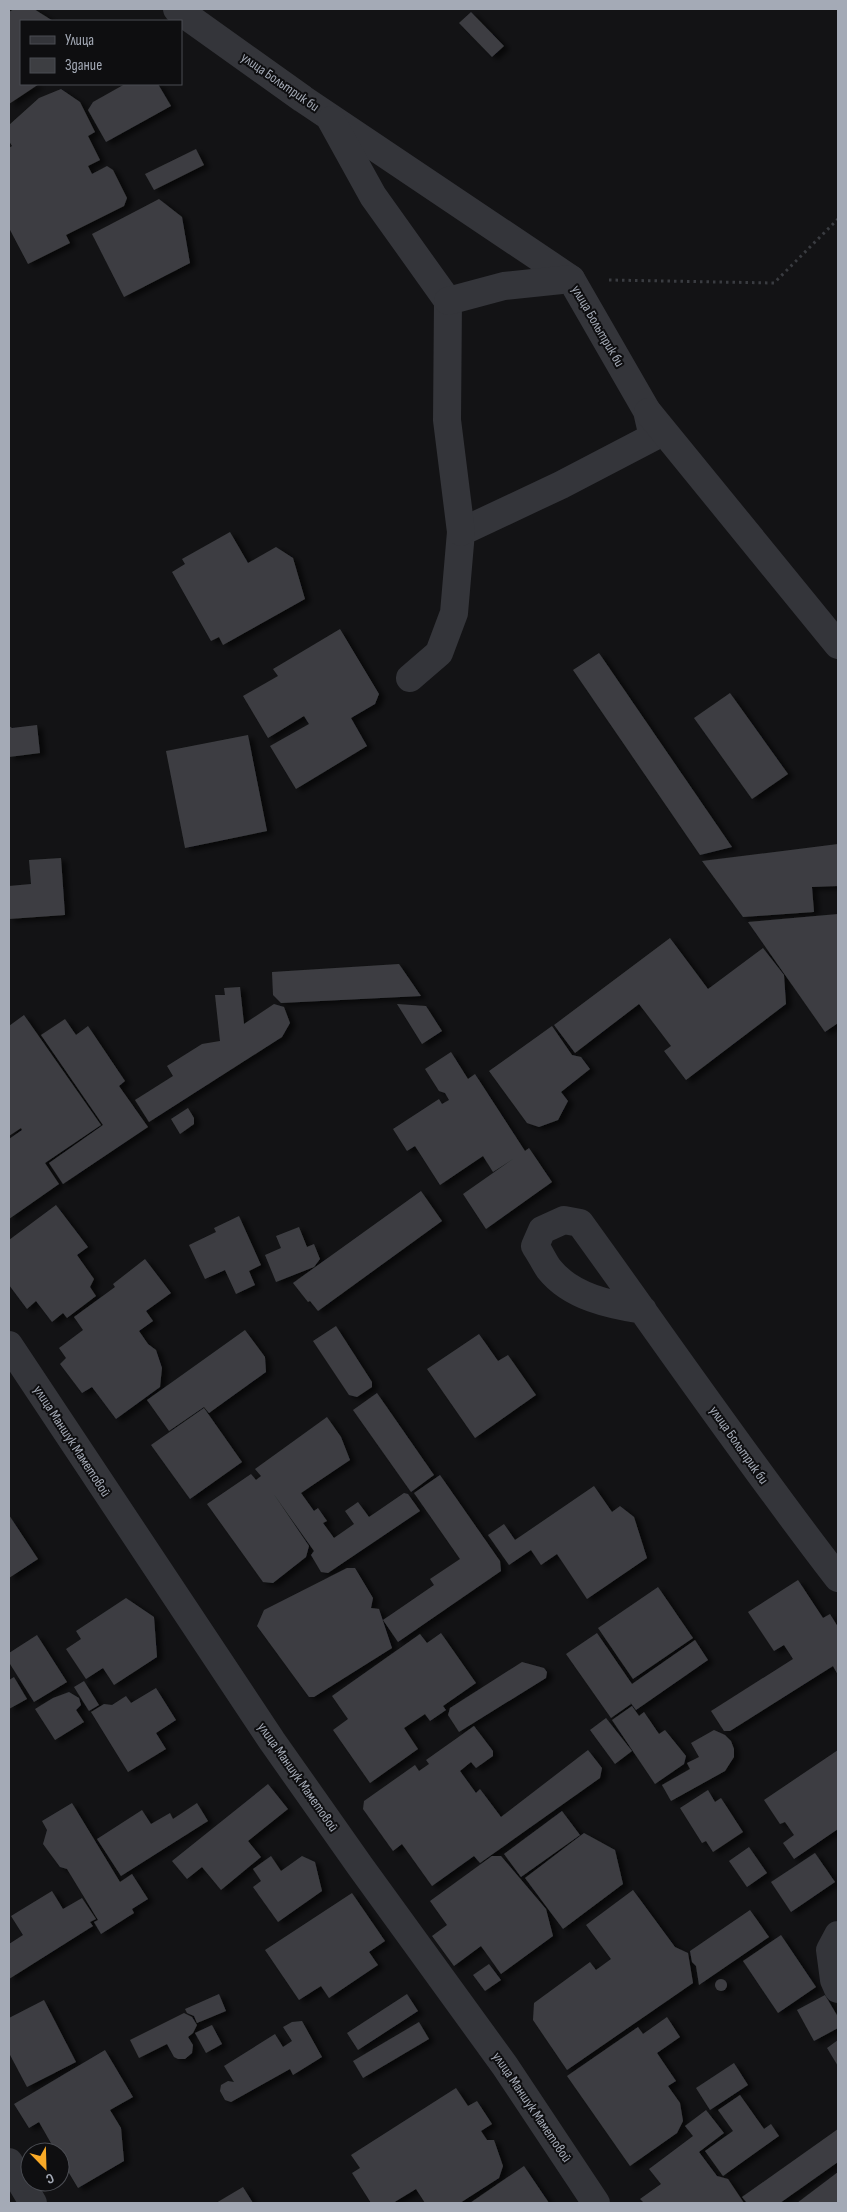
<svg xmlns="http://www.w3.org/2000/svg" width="847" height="2212" viewBox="0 0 847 2212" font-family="'Sofia Sans Condensed',sans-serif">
<defs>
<filter id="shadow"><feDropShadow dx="5.5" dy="3" stdDeviation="2.5" flood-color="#0009"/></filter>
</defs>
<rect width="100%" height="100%" fill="#131315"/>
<g fill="#3d3e42" filter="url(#shadow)">
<path d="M14 9H34L53 21H21V84H39L9 104V12Z"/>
<path d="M471 12 504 46 492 57 459 23Z"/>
<path d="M125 84H158L171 106 106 142 88 110 93 102Z"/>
<path d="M61 89 80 102 95 132 88 136 100 160 88 166 92 174 107 166 113 170 127 198 124 206 66 235 70 243 28 264 9 228V148L12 146 9 141V125L39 98Z"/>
<path d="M196 149 204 165 154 190 145 174Z"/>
<path d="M159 199 182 217 190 263 124 297 92 234Z"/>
<path d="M230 532 248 563 276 547 293 558 305 599 223 645 219 637 211 641 172 572 185 564 182 559Z"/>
<path d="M340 629 379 694 375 704 351 718 367 746 296 789 270 746 309 724 304 716 268 738 243 696 278 676 273 669Z"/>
<path d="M599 653 732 847 700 855 573 670Z"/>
<path d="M730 693 788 774 752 799 694 718Z"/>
<path d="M37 725 40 753 9 757V726L12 728Z"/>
<path d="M248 735 267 831 185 848 166 751Z"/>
<path d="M838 844V886L812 887 814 912 743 917 702 861Z"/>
<path d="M61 858 65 915 9 919V886L31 884 29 860Z"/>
<path d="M838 914V1023L825 1032 748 922Z"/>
<path d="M670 938 708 989 763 948 784 975 786 1004 686 1080 664 1051 671 1046 639 1004 575 1053 554 1025Z"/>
<path d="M399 964 421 996 281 1003 273 995 272 972Z"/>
<path d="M240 987 244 1024 274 1004 284 1007 290 1023 282 1037 149 1122 135 1100 173 1076 167 1066 202 1044 220 1041 215 995H225L224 988Z"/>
<path d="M397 1004 426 1006 442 1031 422 1044Z"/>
<path d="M24 1015 101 1125 45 1163 59 1184 9 1219V1139L22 1130 21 1128 9 1136V1026Z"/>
<path d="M65 1019 76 1035 88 1026 125 1081 119 1086 148 1127 63 1184 49 1163 103 1125 41 1035Z"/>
<path d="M552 1026 572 1055 581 1057 590 1069 561 1092 568 1101 558 1120 539 1127 527 1123 489 1071Z"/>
<path d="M451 1052 468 1079 475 1074 525 1151 529 1148 552 1182 486 1229 463 1194 513 1159 493 1172 483 1156 440 1185 415 1146 407 1151 393 1129 439 1099 442 1104 449 1100 445 1093 439 1091 425 1069Z"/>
<path d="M188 1108 194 1118V1124L180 1134 171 1119Z"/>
<path d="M421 1191 442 1221 318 1311 310 1301 308 1302 293 1283Z"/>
<path d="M56 1205 88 1247 77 1255 94 1279 90 1287 96 1296 67 1318 63 1313 52 1322 36 1301 27 1309 9 1285V1240Z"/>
<path d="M239 1216 261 1265 249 1271 255 1285 236 1294 225 1270 205 1279 189 1245 216 1232 214 1228Z"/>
<path d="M299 1227 307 1247 314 1244 320 1259 314 1267 276 1282 265 1255 281 1248 276 1236Z"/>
<path d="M145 1259 171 1293 146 1311 153 1321 139 1331 148 1344 156 1350 162 1368 160 1387 116 1419 92 1387 82 1393 60 1364 66 1358 59 1348 83 1330 74 1317 115 1287 113 1284Z"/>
<path d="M336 1326 372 1382V1387L357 1397 349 1395 313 1341Z"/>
<path d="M245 1330 265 1357 266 1372 209 1413 204 1407 169 1431 147 1400Z"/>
<path d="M479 1334 498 1361 508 1355 536 1395 475 1438 427 1369Z"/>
<path d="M377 1393 434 1475 411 1492 353 1410Z"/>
<path d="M204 1408 242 1462 190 1499 151 1445Z"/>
<path d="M327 1417 341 1437 350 1460 301 1493 314 1511 318 1508 327 1521 323 1523 334 1538 354 1524 345 1511 358 1502 369 1517 404 1493 408 1494 420 1511 328 1573 321 1572 311 1555 314 1551 273 1493 309 1546 306 1557 273 1583 263 1582 207 1504 251 1474 256 1480 261 1476 255 1469Z"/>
<path d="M440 1475 500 1561 501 1571 398 1642 383 1620 434 1585 430 1579 460 1559 414 1493Z"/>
<path d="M594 1486 612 1512 620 1506 634 1517 647 1558 587 1599 557 1554 541 1565 531 1550 509 1565 488 1535 504 1524 515 1540Z"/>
<path d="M9 1515 38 1559 9 1578Z"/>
<path d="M347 1568H355L373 1598 371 1608 379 1609 392 1648 314 1697H309L257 1626 264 1610Z"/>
<path d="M798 1580 823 1618 830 1614 838 1627V1675L833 1666 730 1731H724L711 1711 793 1659 784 1645 774 1651 748 1612Z"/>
<path d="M658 1587 693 1638 633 1679 598 1628Z"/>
<path d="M126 1598 154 1617 157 1657 114 1685 103 1668 86 1679 66 1649 81 1639 76 1631Z"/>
<path d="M441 1633 476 1683 443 1706 446 1710 430 1721 425 1714 404 1728 418 1749 370 1783 333 1730 348 1719 332 1696 420 1634 427 1643Z"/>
<path d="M597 1633 632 1684 695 1640 708 1660 636 1710 630 1702 631 1704 611 1718 566 1654Z"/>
<path d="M37 1635 67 1682 34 1702 10 1664 9 1653Z"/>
<path d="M522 1662 544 1668 547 1672 546 1678 459 1732 448 1715 450 1708Z"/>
<path d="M14 1677 27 1699 9 1709V1680Z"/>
<path d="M84 1681 99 1705 89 1711 74 1687Z"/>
<path d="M156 1688 176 1720 156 1733 166 1749 128 1772 91 1712 104 1704 112 1705 126 1696 131 1703Z"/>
<path d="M69 1692 79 1698 81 1705 76 1710 84 1722 55 1740 35 1709 53 1698Z"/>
<path d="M632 1706 639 1716 644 1712 659 1734 665 1730 686 1756 684 1764 655 1784 612 1720Z"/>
<path d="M606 1718 632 1751 615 1764 590 1730Z"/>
<path d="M474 1726 493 1751V1756L476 1768 471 1762 460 1771 476 1793 480 1789 501 1817 588 1750 602 1768 600 1778 480 1863 474 1856 432 1886 402 1844 393 1851 363 1809 364 1801 415 1765 419 1771 429 1764 426 1760Z"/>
<path d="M714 1730 725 1735 731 1741 734 1749V1757L725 1771 671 1801 662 1785 690 1769 687 1763 699 1757 691 1743Z"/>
<path d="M838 1750V1829L794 1859 783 1843 794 1835 785 1822 780 1824 764 1800Z"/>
<path d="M268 1784 288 1809 248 1841 261 1857 221 1890 202 1867 187 1879 172 1861Z"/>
<path d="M708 1790 715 1802 721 1798 743 1832 713 1852 706 1841 702 1843 680 1808Z"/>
<path d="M72 1803 120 1882 132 1874 148 1899 132 1909 134 1913 101 1934 94 1922 98 1920 67 1869 60 1867 43 1844 47 1830 42 1821Z"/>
<path d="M197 1803 208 1821 121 1876 97 1839 142 1810 151 1824 170 1813 173 1819Z"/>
<path d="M562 1811 580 1835 521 1877 504 1854Z"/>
<path d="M584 1833 615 1850 623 1884 563 1929 525 1878Z"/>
<path d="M749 1847 767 1873 747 1887 729 1861Z"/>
<path d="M815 1853 835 1882 791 1912 771 1882Z"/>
<path d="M271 1856 281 1871 302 1856 315 1862 322 1891 278 1922 253 1887 261 1881 253 1869Z"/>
<path d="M492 1856H501L546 1909 553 1936 501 1974 481 1946 454 1966 432 1936 447 1925 430 1901Z"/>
<path d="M633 1890 675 1947 688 1953 693 1983 567 2070 533 2020 534 2003 590 1962 596 1970 611 1959 586 1925Z"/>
<path d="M52 1891 63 1909 82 1898 96 1919 90 1922 93 1926 9 1979V1944L23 1935 11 1916Z"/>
<path d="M352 1893 385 1941 369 1952 378 1965 329 1998 321 1986 299 2000 265 1950Z"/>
<path d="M750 1910 769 1937 699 1985 696 1966 692 1962 690 1951Z"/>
<path d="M781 1935 816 1987 778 2013 743 1961Z"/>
<path d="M489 1964 501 1980 485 1991 473 1975Z"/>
<circle cx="721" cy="1985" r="6"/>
<path d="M219 1994 226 2011 197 2023 194 2016 187 2013 185 2009Z"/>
<path d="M407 1994 418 2011 358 2050 347 2033Z"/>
<path d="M825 1995 838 2017V2028L814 2041 797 2010Z"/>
<path d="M44 2000 76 2062 27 2087 9 2053V2018Z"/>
<path d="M184 2013 192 2017 197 2025 193 2033 188 2037 193 2045 192 2053 185 2059H178L174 2057 167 2044 139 2058 130 2040Z"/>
<path d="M667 2017 680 2037 657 2053 676 2081 668 2086 680 2103 683 2121 677 2133 630 2166 567 2076 638 2027 643 2034Z"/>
<path d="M302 2021 322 2057 293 2075 290 2069 231 2102 225 2100 220 2091 221 2085 228 2081 234 2082 224 2066 275 2034 283 2047 292 2041 283 2027 292 2022Z"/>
<path d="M419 2022 429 2039 363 2078 353 2061Z"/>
<path d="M212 2025 222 2044 206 2053 195 2033Z"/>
<path d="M838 2040V2066L827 2048Z"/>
<path d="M105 2050 133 2097 110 2110 121 2128 124 2161 78 2188 60 2158V2152H56L39 2122 29 2128 14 2104Z"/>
<path d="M734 2063 748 2085 710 2110 696 2088Z"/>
<path d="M456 2088 468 2106 477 2101 492 2124 481 2131 487 2140H494L503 2166 499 2178 460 2203H425L416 2189 393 2203H371L352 2173 360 2168 351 2155Z"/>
<path d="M740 2095 764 2129 771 2124 779 2136 723 2176 705 2151 733 2131 718 2110Z"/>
<path d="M706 2110 724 2133 699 2152 717 2176 728 2179 744 2203H644L640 2199 661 2184 649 2169 693 2136 685 2126Z"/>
<path d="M838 2129V2162L780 2203H747L742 2197Z"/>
<path d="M524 2166 549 2203H470Z"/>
<path d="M838 2172V2203H797Z"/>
<path d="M243 2187 253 2203H216Z"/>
</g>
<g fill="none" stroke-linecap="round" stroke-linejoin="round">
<path stroke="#3a3c41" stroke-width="3" stroke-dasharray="2.5 4" stroke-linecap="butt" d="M609 280 774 283 838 219"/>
<g stroke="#34353a" stroke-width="28">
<path d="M177 9 303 99 571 279 647 411 653 437 561 485 461 532 454 613 439 653 410 678"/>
<path d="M331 120 373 196 448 301 447 420 461 532"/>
<path d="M448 301 504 286 571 279"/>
<path d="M648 412 838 645"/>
<path d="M643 1310C611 1305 571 1297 549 1269 544 1262 540 1253 535 1246L542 1230 564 1220 580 1223C666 1342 749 1463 838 1578"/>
<path d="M9 1345 272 1741 360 1866 505 2066 596 2203"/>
<path d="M838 1935 830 1950 834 1980 838 1989"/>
<path d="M9 2162 33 2203"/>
</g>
</g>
<g text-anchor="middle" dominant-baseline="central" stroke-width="4" stroke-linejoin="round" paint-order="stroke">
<g font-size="14" fill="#a4aab6" stroke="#0e0e10">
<text transform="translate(280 82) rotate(35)">улица Больтрик би</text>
<text transform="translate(598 326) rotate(60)">улица Больтрик би</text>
<text transform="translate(72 1441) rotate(57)">улица Маншук Маметовой</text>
<text transform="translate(739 1445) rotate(55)">улица Больтрик би</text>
<text transform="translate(298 1777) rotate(55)">улица Маншук Маметовой</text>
<text transform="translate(532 2107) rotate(56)">улица Маншук Маметовой</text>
</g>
</g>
<rect width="847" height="2212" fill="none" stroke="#a4aab6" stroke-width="20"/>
<rect x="20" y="20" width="162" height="65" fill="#0e0e10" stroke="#4a4c52"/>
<rect x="30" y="36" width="25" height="8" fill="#34353a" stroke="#4a4c52"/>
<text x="65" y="45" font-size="15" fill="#a4aab6">Улица</text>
<rect x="30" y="58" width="25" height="15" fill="#3d3e42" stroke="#4a4c52"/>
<text x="65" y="70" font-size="15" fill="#a4aab6">Здание</text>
<g transform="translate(45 2167) rotate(157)"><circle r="24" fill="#0e0e10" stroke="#4a4c52"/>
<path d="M0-4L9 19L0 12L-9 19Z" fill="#f9aa27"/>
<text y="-8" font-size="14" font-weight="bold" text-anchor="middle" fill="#a4aab6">С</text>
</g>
</svg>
